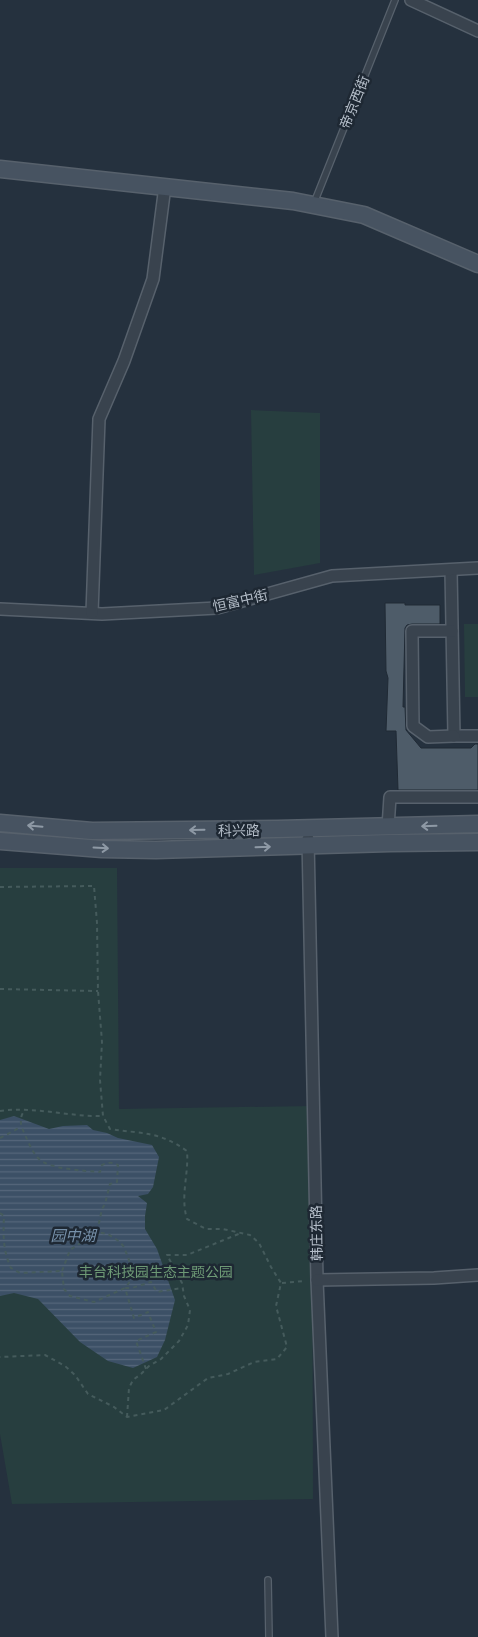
<svg xmlns="http://www.w3.org/2000/svg" width="478" height="1637" viewBox="0 0 478 1637" font-family="Barlow,'Noto Sans SC',sans-serif">
<defs>
<pattern id="water-rules" width="6" height="5" patternUnits="userSpaceOnUse" patternTransform="scale(1.25)"><rect width="6" height="5" fill="#3c5066"/><path d="M0 2.5h6" fill="none" stroke="#56677b"/></pattern>
</defs>
<rect width="100%" height="100%" fill="#25313e"/>
<g fill="#273e3f">
<path d="M251 410 320 413V563L254 575Z"/>
<path d="M464 624H478V697H465Z"/>
<path d="M0 868H117L119 1109 312 1106 313 1499 12 1504 0 1434Z"/>
</g>
<path fill="url(#water-rules)" d="M14 1116 49 1129 63 1126 87 1125 93 1130 107 1133 118 1138 152 1145 159 1157 153 1187 148 1194 138 1196 147 1203 145 1216V1229L157 1249 175 1300 165 1340 157 1357 133 1368 108 1361 80 1342 38 1299 14 1293 0 1296V1120Z"/>
<path fill="#4e5c69" stroke="#202a35" d="M385 603H405V605H440V624H412L407 625 405 628 403 707H405L406 730 421 748H471L475 744H478V790H398L396 731H386L388 678 386 671Z"/>
<g fill="none" stroke-linecap="round" stroke-linejoin="round">
<defs>
<g id="lane">
<path d="M314 203 395 0"/>
<path d="M268 1580 269 1637"/>
</g>
<g id="street">
<path d="M411 0 478 31"/>
<path d="M451 570 454 736H478"/>
<path d="M0 609 102 614 217 608 332 576 478 568"/>
<path d="M92 613 99 419 124 361 153 279 165 186"/>
<path d="M452 631H412L413 726 428 737 454 736"/>
<path d="M388 827 390 797H478"/>
<path d="M308 839 317 1280 332 1637"/>
<path d="M317 1280 434 1278 478 1275"/>
</g>
<g id="secondary">
<path d="M0 169 293 201 364 215 478 264"/>
<path d="M0 823 92 831 278 829 478 824"/>
<path d="M0 841 102 849 156 850 390 843 478 842"/>
</g>
</defs>
<use href="#lane" stroke="#57616c" stroke-width="8"/>
<use href="#street" stroke="#57616c" stroke-width="14"/>
<use href="#secondary" stroke="#57616c" stroke-width="19"/>
<g stroke="#455b5c" stroke-width="2" stroke-dasharray="4 4" stroke-linecap="butt">
<path d="M0 887 94 886 97 923 98 991 102 1042 100 1080 103 1116 110 1129C142 1134 159 1131 187 1151 189 1174 180 1196 187 1219L206 1229H223L250 1235 259 1243 271 1267 281 1283 276 1306 287 1347 277 1359 254 1362 228 1374 208 1378 164 1410 127 1417 114 1407 88 1394 75 1375 65 1366 45 1355 0 1357"/>
<path d="M0 989 98 991"/>
<path d="M0 1111C34 1106 69 1117 103 1116"/>
<path d="M0 1138 21 1127"/>
<path d="M0 1213 4 1216C3 1235 3 1251 11 1268L20 1273 62 1271 64 1289 70 1296 94 1302 125 1288 129 1283V1260L124 1247 120 1242 108 1234 97 1232 102 1209 105 1204 110 1184 117 1182 118 1165C113 1162 108 1162 102 1165L100 1172C87 1171 48 1169 39 1159 32 1152 29 1143 25 1135 21 1126 18 1118 25 1110"/>
<path d="M62 1271 70 1250 97 1232"/>
<path d="M282 1283 305 1281"/>
<path d="M146 1369 136 1341 156 1332 148 1312 134 1318 125 1288H132L151 1282 157 1292 182 1288"/>
<path d="M127 1417 129 1388 133 1380 141 1374 149 1366 161 1359 179 1341 188 1325 190 1310 184 1296 182 1283 167 1255H187L241 1233"/>
</g>
<use href="#lane" stroke="#39434e" stroke-width="5.5"/>
<use href="#street" stroke="#39434e" stroke-width="11"/>
<use href="#secondary" stroke="#475361" stroke-width="16"/>
</g>
<defs><path id="oneway-shaft" d="M-6 0H5M1.5-3L5.5 0L1.5 3" fill="none" stroke-width="1.6" stroke-linecap="round" stroke-linejoin="round" transform="scale(1.25)"/></defs>
<g stroke="#8e99a5">
<use href="#oneway-shaft" transform="translate(35 826) rotate(-175)"/>
<use href="#oneway-shaft" transform="translate(429 826) rotate(178)"/>
<use href="#oneway-shaft" transform="translate(197 830) rotate(179)"/>
<use href="#oneway-shaft" transform="translate(263 847) rotate(-2)"/>
<use href="#oneway-shaft" transform="translate(101 848) rotate(3)"/>
</g>
<g text-anchor="middle" dominant-baseline="central" stroke-width="5" stroke-linejoin="round" paint-order="stroke">
<g font-size="14" fill="#b5bec9" stroke="#1e2833">
<text transform="translate(354 102) rotate(-68)">帝京西街</text>
<text transform="translate(240 600) rotate(-13)">恒富中街</text>
<text transform="translate(239 830) rotate(-1)">科兴路</text>
<text transform="translate(316 1233) rotate(-91)">韩庄东路</text>
</g>
<g font-size="14" fill="#6d9975" stroke="#1e2833">
<text x="156" y="1271">丰台科技园生态主题公园</text>
</g>
<g font-size="15" font-style="italic" fill="#7791aa" stroke="#1e2833">
<text x="73" y="1235">园中湖</text>
</g>
</g>
</svg>
